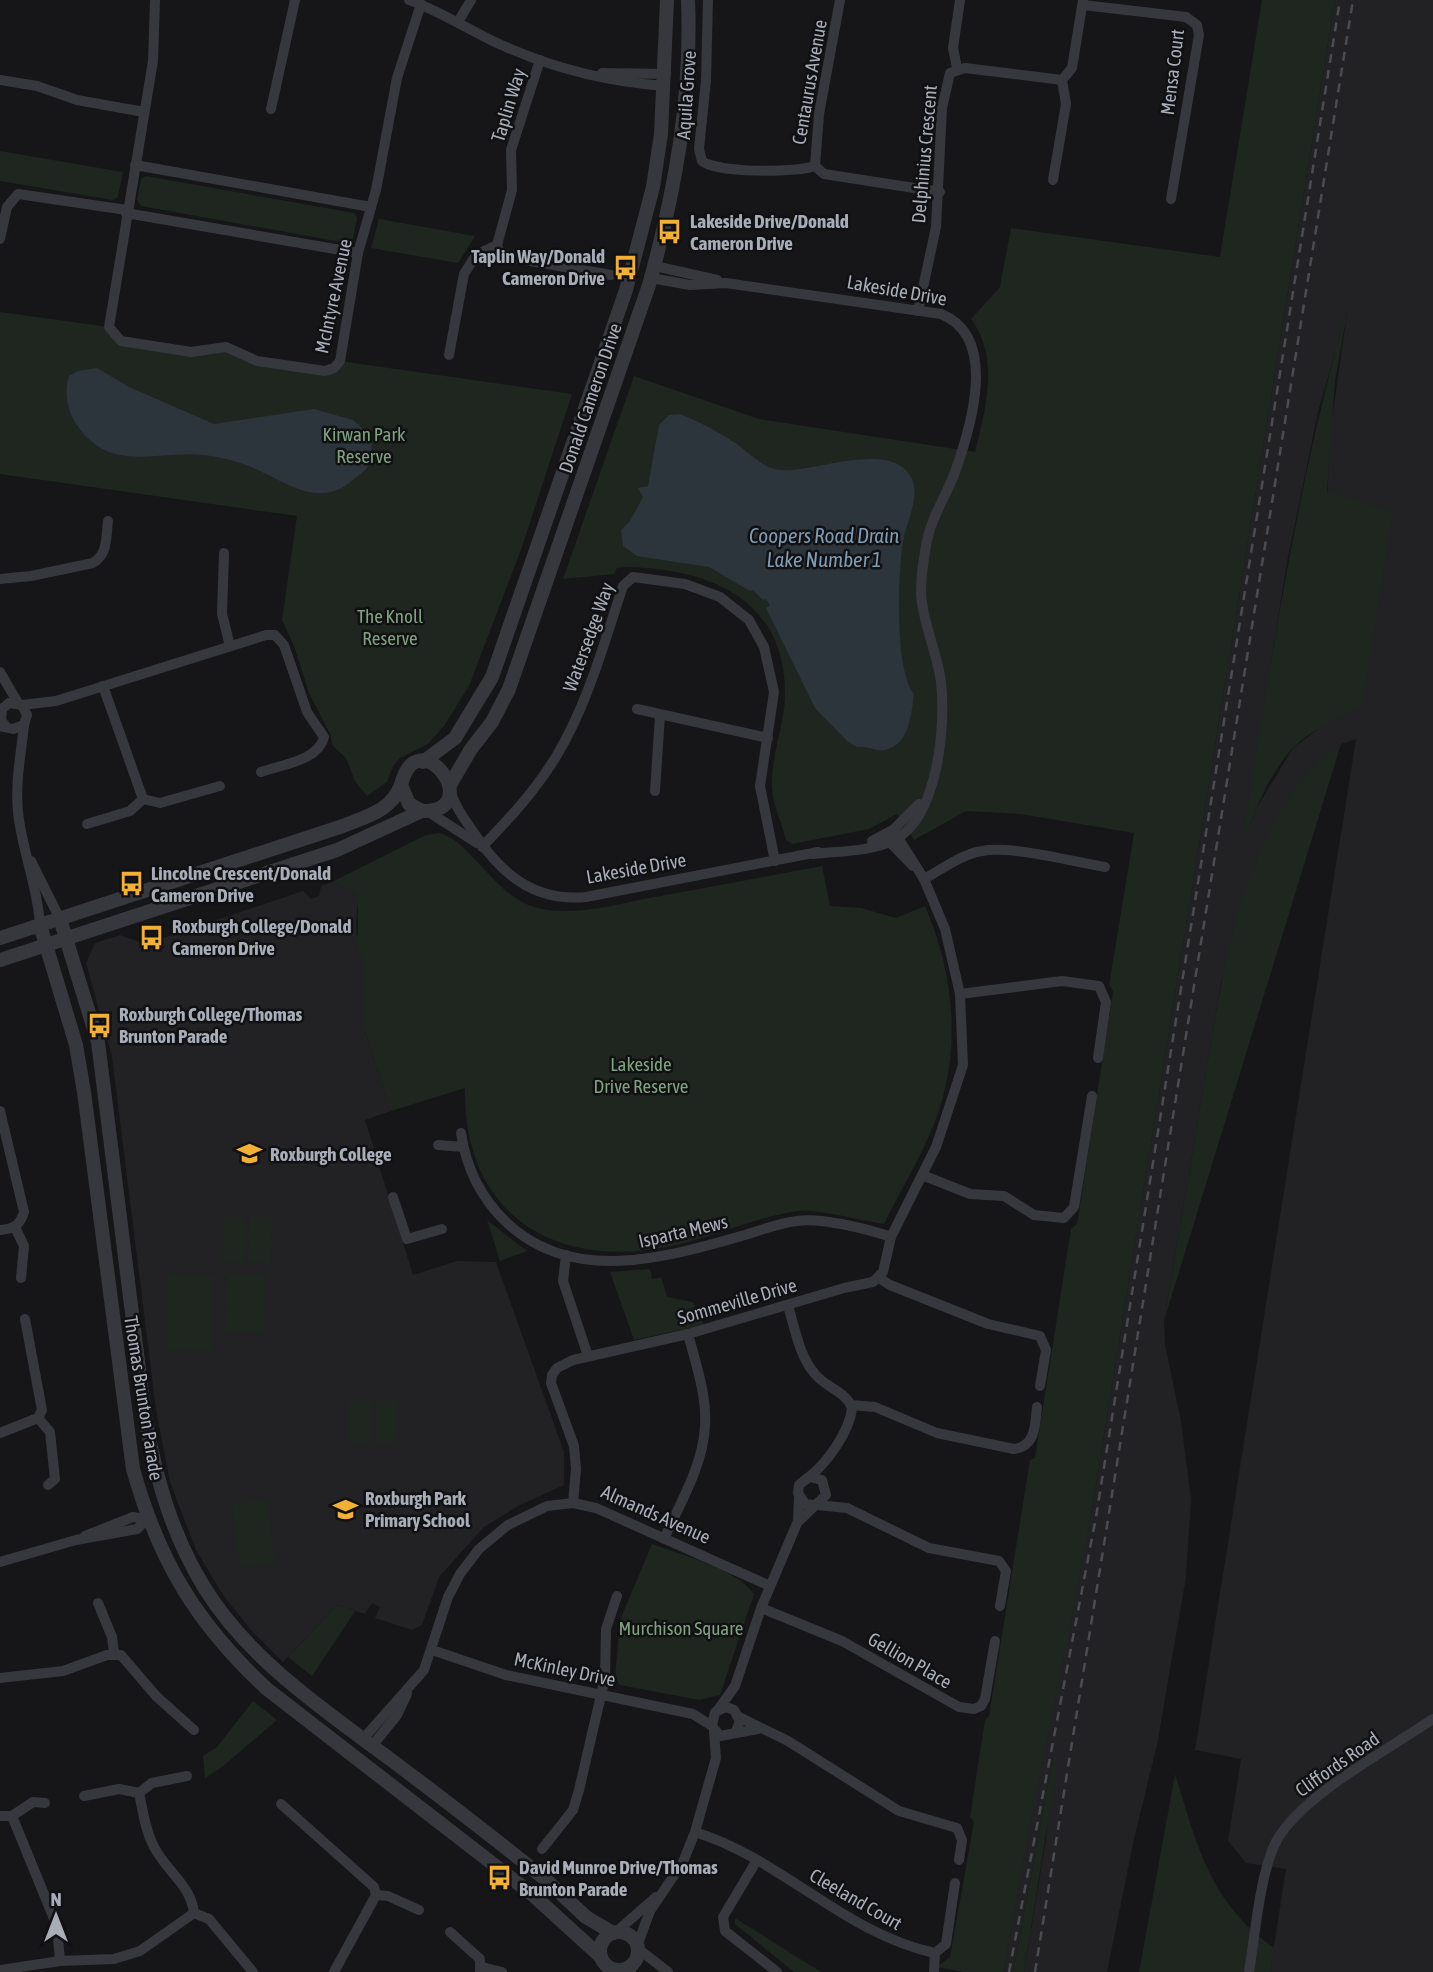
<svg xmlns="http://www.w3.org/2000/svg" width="1433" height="1972" viewBox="0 0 1433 1972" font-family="'Asap Condensed',sans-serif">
<rect width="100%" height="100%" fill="#161618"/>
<g fill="#222225" fill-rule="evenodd">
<path d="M1335 0H1433V1972H1270L1286 1869 1246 1863 1228 1841 1241 1759 1195 1750 1356 739 1341 744 1307 774 1287 802 1268 839 1246 894 1221 983 1164 1321 1165 1345 1181 1421 1191 1499 1186 1577 1157 1745 1134 1839 1107 1972H1024L1046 1839 1052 1764 1013 1972H1004L1017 1883 1091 1516ZM1348 307 1330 433 1318 729 1293 748 1257 807 1243 839 1287 562 1318 412Z"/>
<path d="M332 882 359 893 356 923 357 939 365 964V1032L391 1111 365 1120 413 1275 457 1261 496 1262 564 1452V1485L518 1506 484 1527 439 1577 422 1625 412 1630 375 1618 380 1607 372 1603 365 1614 337 1605 283 1662 251 1630 223 1595 196 1550 170 1482 156 1410 112 1057 86 963 95 943 120 935 145 944 303 891 311 899 319 896 321 886Z"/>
</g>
<g fill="#1e261f">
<path d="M1262 0H1335L1091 1516C1063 1668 1027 1819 1004 1972H963L937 1967 950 1957 974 1822 970 1817 985 1720 989 1716 1030 1460 1035 1458 1071 1229 1077 1224 1113 991 1109 985 1134 833 1021 814 966 811 914 840 897 814 869 829 792 844 786 840C782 823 773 806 772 788 770 759 784 727 785 697 787 601 712 569 628 567L617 568 614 574 563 579 634 376 759 419 975 452C986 407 1000 358 971 319L1000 287 1011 228 1220 257Z"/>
<path d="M0 151 123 172 118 197 113 200 0 181Z"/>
<path d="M146 176 354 213 357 218 353 239 347 243 141 206 137 200 141 179Z"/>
<path d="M379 219 475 236 458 263 371 248Z"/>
<path d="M1350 298 1335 380 1327 491 1393 512 1362 705C1339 718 1312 729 1293 748 1269 773 1255 812 1242 843 1271 659 1298 477 1350 298Z"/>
<path d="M0 312 109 327 113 335 191 352 215 347 246 358 325 371 340 361 572 394 522 547 469 686 444 726 428 744 400 758 393 766 387 782 367 796 355 781 346 758 333 746 330 734 309 693 294 646 282 620 297 516 0 474Z"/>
<path d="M1341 744 1164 1321C1176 1248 1189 1175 1201 1101 1220 992 1234 866 1305 776 1315 764 1329 754 1341 744Z"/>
<path d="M439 833C469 839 494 895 534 907 571 918 617 904 655 897 711 887 767 876 822 866L830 906 861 908 896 918 925 906C954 973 962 1049 936 1119 922 1156 901 1189 884 1224 862 1221 819 1209 799 1211 757 1216 713 1238 671 1246 554 1271 463 1214 465 1088L391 1111 365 1032V964L354 940 358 935V893L332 882 426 835Z"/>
<path d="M223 1217H245V1263L222 1262Z"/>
<path d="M249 1217H272L271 1263 248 1262Z"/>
<path d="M487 1220 527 1251 500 1261Z"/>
<path d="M650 1269 652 1279 661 1277 667 1297 693 1302 704 1325 634 1340 610 1272Z"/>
<path d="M168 1274 213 1276 211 1351 166 1350Z"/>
<path d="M227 1274 266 1275 264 1333 226 1332Z"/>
<path d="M349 1400 372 1401 371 1442H349Z"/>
<path d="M376 1401H398L397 1442H375Z"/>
<path d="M267 1499 275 1563 240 1567 232 1504Z"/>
<path d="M652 1544C681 1555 737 1569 754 1594L720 1695 699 1700 620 1685 615 1678 620 1620Z"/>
<path d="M337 1605 355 1611 312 1676 288 1657Z"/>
<path d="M253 1701 277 1720 222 1767 205 1778 203 1756 217 1747Z"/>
<path d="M1052 1764 1057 1765 1024 1972H1013Z"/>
<path d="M1175 1774C1198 1847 1209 1901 1274 1948L1270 1972H1139Z"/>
<path d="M735 1918 821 1972H794L735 1924Z"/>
</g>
<g fill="#2c353c">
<path d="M97 368 129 387 214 424 314 409 353 420 372 437C371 445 372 456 369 463 367 471 361 473 355 478 324 508 293 487 262 472 247 464 228 459 211 456 161 447 110 478 75 422 67 410 64 390 69 376L78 371Z"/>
<path d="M680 414C697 421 716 430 732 441 748 450 761 469 781 470 814 473 893 438 912 479 920 499 906 522 903 542 898 574 894 669 914 694 911 715 910 744 885 750 875 752 868 745 857 747L847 741 815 708 766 608 770 605 766 599 763 600 753 590 750 591 709 567 637 556 623 546 621 530 630 521 643 497 638 488 648 486 659 425 669 415Z"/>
</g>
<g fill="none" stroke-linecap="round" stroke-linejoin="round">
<g stroke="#37383d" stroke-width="10">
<path d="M155 0 153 61 109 327 121 341 191 352 226 347 257 361 325 371 334 368 340 361 358 253 376 190 397 78 421 4"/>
<path d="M409 0C440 11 467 29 497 43 549 67 608 82 665 86"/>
<path d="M708 0 706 80 699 149 702 161C717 173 796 173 815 166"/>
<path d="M840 0 819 114 815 166 824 174 940 192"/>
<path d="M1083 5 1186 17 1197 25 1199 35 1171 199"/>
<path d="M458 22 471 0"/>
<path d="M540 60 511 150 512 190 497 245 499 251 513 258 611 275"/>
<path d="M957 68 953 48 960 0"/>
<path d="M602 73 666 74"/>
<path d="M0 80 37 86 77 100 144 112"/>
<path d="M271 109 295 0"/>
<path d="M135 165 371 207"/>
<path d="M1053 180 1066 104 1062 80"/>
<path d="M126 213 358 253"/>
<path d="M0 239 7 207 18 194 127 210"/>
<path d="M655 266 717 280"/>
<path d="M651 278 690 285 726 283 941 314C999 337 971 427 955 472 946 497 930 519 926 546 923 562 921 578 921 594 923 624 937 652 941 682 946 725 938 816 896 839 871 852 840 851 813 854"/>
<path d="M918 311 936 227 942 108 950 73 965 68 1062 80 1072 68 1083 0"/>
<path d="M449 355 464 274 476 255 497 245"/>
<path d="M224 553 222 614 230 646"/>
<path d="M0 579 31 576 93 563C108 554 106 537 108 521"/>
<path d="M0 672 18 703"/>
<path d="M103 686 143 799 160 803 220 786"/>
<path d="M22 705 56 701 266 635H275L284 645 307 712 324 737C318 761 283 764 261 772"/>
<path d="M637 709 768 738"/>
<path d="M24 725C21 754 15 783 18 812 22 851 38 887 40 925"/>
<path d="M0 726 13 729 24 725 27 715 22 705 9 703 2 709 1 720 6 727"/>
<path d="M450 790C455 807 464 818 474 833 501 874 534 902 586 897L818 852"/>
<path d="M655 791 660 715"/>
<path d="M427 811 477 843"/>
<path d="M87 824 130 811 143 799"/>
<path d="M885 837 913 866"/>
<path d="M872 841 893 830 919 804"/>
<path d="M482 847C510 818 536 790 557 755 588 703 604 643 623 586L633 577 685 584 720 597 749 620 764 647 774 692 760 786 775 861"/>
<path d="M31 861 60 919"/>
<path d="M924 879C942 869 962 854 982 851 1011 845 1074 862 1105 867"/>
<path d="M960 994 1062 981 1099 986 1106 1002 1098 1058"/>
<path d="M0 1111 24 1212C20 1225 14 1229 0 1230"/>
<path d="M461 1133C466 1167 481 1198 506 1222 573 1286 668 1257 745 1235 762 1230 779 1223 797 1221 820 1217 868 1229 891 1237"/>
<path d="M438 1145 463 1147"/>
<path d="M922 1175 970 1194 1004 1196 1034 1215 1064 1218 1074 1207 1092 1096"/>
<path d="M393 1197 407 1239 442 1229"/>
<path d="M15 1227 24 1246 21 1278"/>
<path d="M566 1255 563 1281 588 1356"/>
<path d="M879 1278 890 1285 988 1324 1040 1336 1046 1350 1040 1386"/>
<path d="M788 1306C795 1328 799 1356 815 1374 826 1388 846 1391 852 1408 850 1431 827 1463 809 1477"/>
<path d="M851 1405 875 1407 937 1433 1014 1449C1036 1446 1035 1425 1037 1407"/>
<path d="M38 1418 50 1432 55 1479 48 1485"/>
<path d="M0 1433 38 1418 42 1410 25 1319"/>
<path d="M573 1503 576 1469 574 1446 551 1383 552 1375 557 1368 573 1360 688 1334 844 1288 873 1282 883 1272 891 1237 936 1147 963 1065 960 994 945 929 924 879 893 830"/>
<path d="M817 1505 847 1508 929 1548 999 1561 1006 1571 1000 1606"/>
<path d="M799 1521 826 1495 822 1480 809 1477 799 1485 798 1493 805 1504 814 1505"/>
<path d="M85 1536 133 1517 147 1519"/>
<path d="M664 1539C680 1503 703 1466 705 1426 707 1396 696 1364 688 1334"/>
<path d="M0 1562 76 1540 137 1529 147 1519"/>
<path d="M98 1603 112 1637 114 1653"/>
<path d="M761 1608 842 1641 959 1707 974 1709 981 1706 985 1699 995 1641"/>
<path d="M432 1650 506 1675 693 1714 712 1726"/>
<path d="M0 1678 63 1671 107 1655H121L156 1696 194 1730"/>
<path d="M718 1710 735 1686 761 1608 798 1521 799 1498"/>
<path d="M739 1717 788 1741 899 1811 957 1828 962 1840 959 1860"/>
<path d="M736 1731 740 1721 734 1710 726 1707 715 1712 712 1726 720 1736 758 1729"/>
<path d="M363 1739 424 1670 448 1597 460 1574 479 1549 508 1525 547 1506 573 1503 596 1508 770 1586"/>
<path d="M372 1746 397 1715 407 1694"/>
<path d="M139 1793C143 1811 145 1830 154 1847 167 1872 191 1885 194 1913"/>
<path d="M139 1793 152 1783 187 1776"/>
<path d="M84 1796 119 1789 139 1793"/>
<path d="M281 1804 374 1887 376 1895 334 1972"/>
<path d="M0 1816H12L33 1802 45 1803"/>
<path d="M12 1816 57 1926 60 1961"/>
<path d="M695 1832C782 1859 845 1934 935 1953L946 1944 955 1883"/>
<path d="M542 1849 573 1810 579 1790 605 1678 606 1629 617 1596"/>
<path d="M757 1860 723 1917 725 1931 777 1972"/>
<path d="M376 1895 388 1896 419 1910"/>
<path d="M450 1932 480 1959V1972"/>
<path d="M616 1932 656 1897"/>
<path d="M637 1946 650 1911 683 1862 695 1832 716 1758 714 1731"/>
<path d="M637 1948 668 1972"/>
<path d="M482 1967 502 1972"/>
<path d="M622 1969 631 1972"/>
<path d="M0 1970 60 1961 114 1959 140 1951 194 1913 209 1919 253 1972"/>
<path d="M934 1972 935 1953"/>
<path d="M1249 1972C1255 1936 1260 1871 1277 1840 1302 1795 1389 1749 1433 1719"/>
</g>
<g stroke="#37383d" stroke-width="14">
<path d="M423 762 455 738 492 677 626 290 653 187 661 134 667 0"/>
<path d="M450 785 471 749 492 722 509 689 649 285C675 192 692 98 688 0"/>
<path d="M60 919 98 1042 145 1417C156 1478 171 1533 204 1587 248 1659 323 1709 390 1759 442 1798 494 1838 545 1879L586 1917 613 1933"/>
<path d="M40 925 76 1045 84 1092 133 1469C159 1562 197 1624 267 1689L533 1895 600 1956"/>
<path d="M0 938 343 826C367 816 391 811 401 785"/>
<path d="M0 960 337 850 422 811C488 812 418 717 401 785L409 804 422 811"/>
<circle cx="619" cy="1951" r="19"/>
</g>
<g stroke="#4a4c52" stroke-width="2.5" stroke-dasharray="9 7" stroke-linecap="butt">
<path d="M1009 1972 1096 1517 1340 0"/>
<path d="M1035 1972 1353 0"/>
</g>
</g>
<defs>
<symbol id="bus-bare" viewBox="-9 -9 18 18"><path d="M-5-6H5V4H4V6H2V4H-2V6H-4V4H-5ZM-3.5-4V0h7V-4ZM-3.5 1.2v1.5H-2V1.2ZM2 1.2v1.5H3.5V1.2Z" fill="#f2b134" stroke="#111113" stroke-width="2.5" paint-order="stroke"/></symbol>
<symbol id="school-bare" viewBox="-9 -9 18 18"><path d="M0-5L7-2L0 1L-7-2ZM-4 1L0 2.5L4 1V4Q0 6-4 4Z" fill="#f2b134" stroke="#111113" stroke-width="2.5" paint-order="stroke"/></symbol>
</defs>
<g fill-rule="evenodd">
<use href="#bus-bare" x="652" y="214" width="35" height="35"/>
<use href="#bus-bare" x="608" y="250" width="35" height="35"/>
<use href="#bus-bare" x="114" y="866" width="35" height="35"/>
<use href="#bus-bare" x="134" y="920" width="35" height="35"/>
<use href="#bus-bare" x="82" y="1008" width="35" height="35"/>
<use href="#school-bare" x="232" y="1136" width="35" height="35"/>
<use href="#school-bare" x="328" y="1492" width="35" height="35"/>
<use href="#bus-bare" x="482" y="1860" width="35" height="35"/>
</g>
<g text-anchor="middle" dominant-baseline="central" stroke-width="5" stroke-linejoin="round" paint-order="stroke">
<g font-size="19" fill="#a8adb8" stroke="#111113">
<text transform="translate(1172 72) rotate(-83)">Mensa Court</text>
<text transform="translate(809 82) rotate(-80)">Centaurus Avenue</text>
<text transform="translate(686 95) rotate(-86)">Aquila Grove</text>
<text transform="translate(508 105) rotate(-73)">Taplin Way</text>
<text transform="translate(924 154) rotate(-85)">Delphinius Crescent</text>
<text transform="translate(897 290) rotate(10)">Lakeside Drive</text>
<text transform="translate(333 296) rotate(-78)">McIntyre Avenue</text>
<text transform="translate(590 398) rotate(-71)">Donald Cameron Drive</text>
<text transform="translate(588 637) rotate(-70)">Watersedge Way</text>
<text transform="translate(636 868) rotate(-10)">Lakeside Drive</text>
<text transform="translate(683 1231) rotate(-13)">Isparta Mews</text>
<text transform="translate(737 1301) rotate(-16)">Sommeville Drive</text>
<text transform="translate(144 1398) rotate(81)">Thomas Brunton Parade</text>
<text transform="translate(656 1514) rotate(24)">Almands Avenue</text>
<text transform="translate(910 1660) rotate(30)">Gellion Place</text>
<text transform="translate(565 1669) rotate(12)">McKinley Drive</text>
<text transform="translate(1337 1764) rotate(-35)">Cliffords Road</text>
<text transform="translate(856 1899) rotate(30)">Cleeland Court</text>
</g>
<g font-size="19" font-weight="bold" fill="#a8adb8" stroke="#111113" text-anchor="start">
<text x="690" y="221">Lakeside Drive/Donald<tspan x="690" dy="22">Cameron Drive</tspan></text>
<text x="605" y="256" text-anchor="end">Taplin Way/Donald<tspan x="605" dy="22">Cameron Drive</tspan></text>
<text x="151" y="873">Lincolne Crescent/Donald<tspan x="151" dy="22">Cameron Drive</tspan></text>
<text x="172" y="926">Roxburgh College/Donald<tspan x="172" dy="22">Cameron Drive</tspan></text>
<text x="119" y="1014">Roxburgh College/Thomas<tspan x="119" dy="22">Brunton Parade</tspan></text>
<text x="270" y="1154">Roxburgh College</text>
<text x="365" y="1498">Roxburgh Park<tspan x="365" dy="22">Primary School</tspan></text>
<text x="519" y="1867">David Munroe Drive/Thomas<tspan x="519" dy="22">Brunton Parade</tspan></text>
</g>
<g font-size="19" fill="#7fa381" stroke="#111113">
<text x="364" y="434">Kirwan Park<tspan x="364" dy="22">Reserve</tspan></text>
<text x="390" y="616">The Knoll<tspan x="390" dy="22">Reserve</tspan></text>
<text x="641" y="1064">Lakeside<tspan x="641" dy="22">Drive Reserve</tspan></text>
<text x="681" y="1628">Murchison Square</text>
</g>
<g font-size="21" font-style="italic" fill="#7f9bb3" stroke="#111113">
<text x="824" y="535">Coopers Road Drain<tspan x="824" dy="24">Lake Number 1</tspan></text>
</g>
</g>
<g transform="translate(56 1916)" stroke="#111113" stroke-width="5" paint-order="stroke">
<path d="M0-5L12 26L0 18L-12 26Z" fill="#a8adb8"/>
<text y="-10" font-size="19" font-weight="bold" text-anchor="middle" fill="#a8adb8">N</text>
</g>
</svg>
